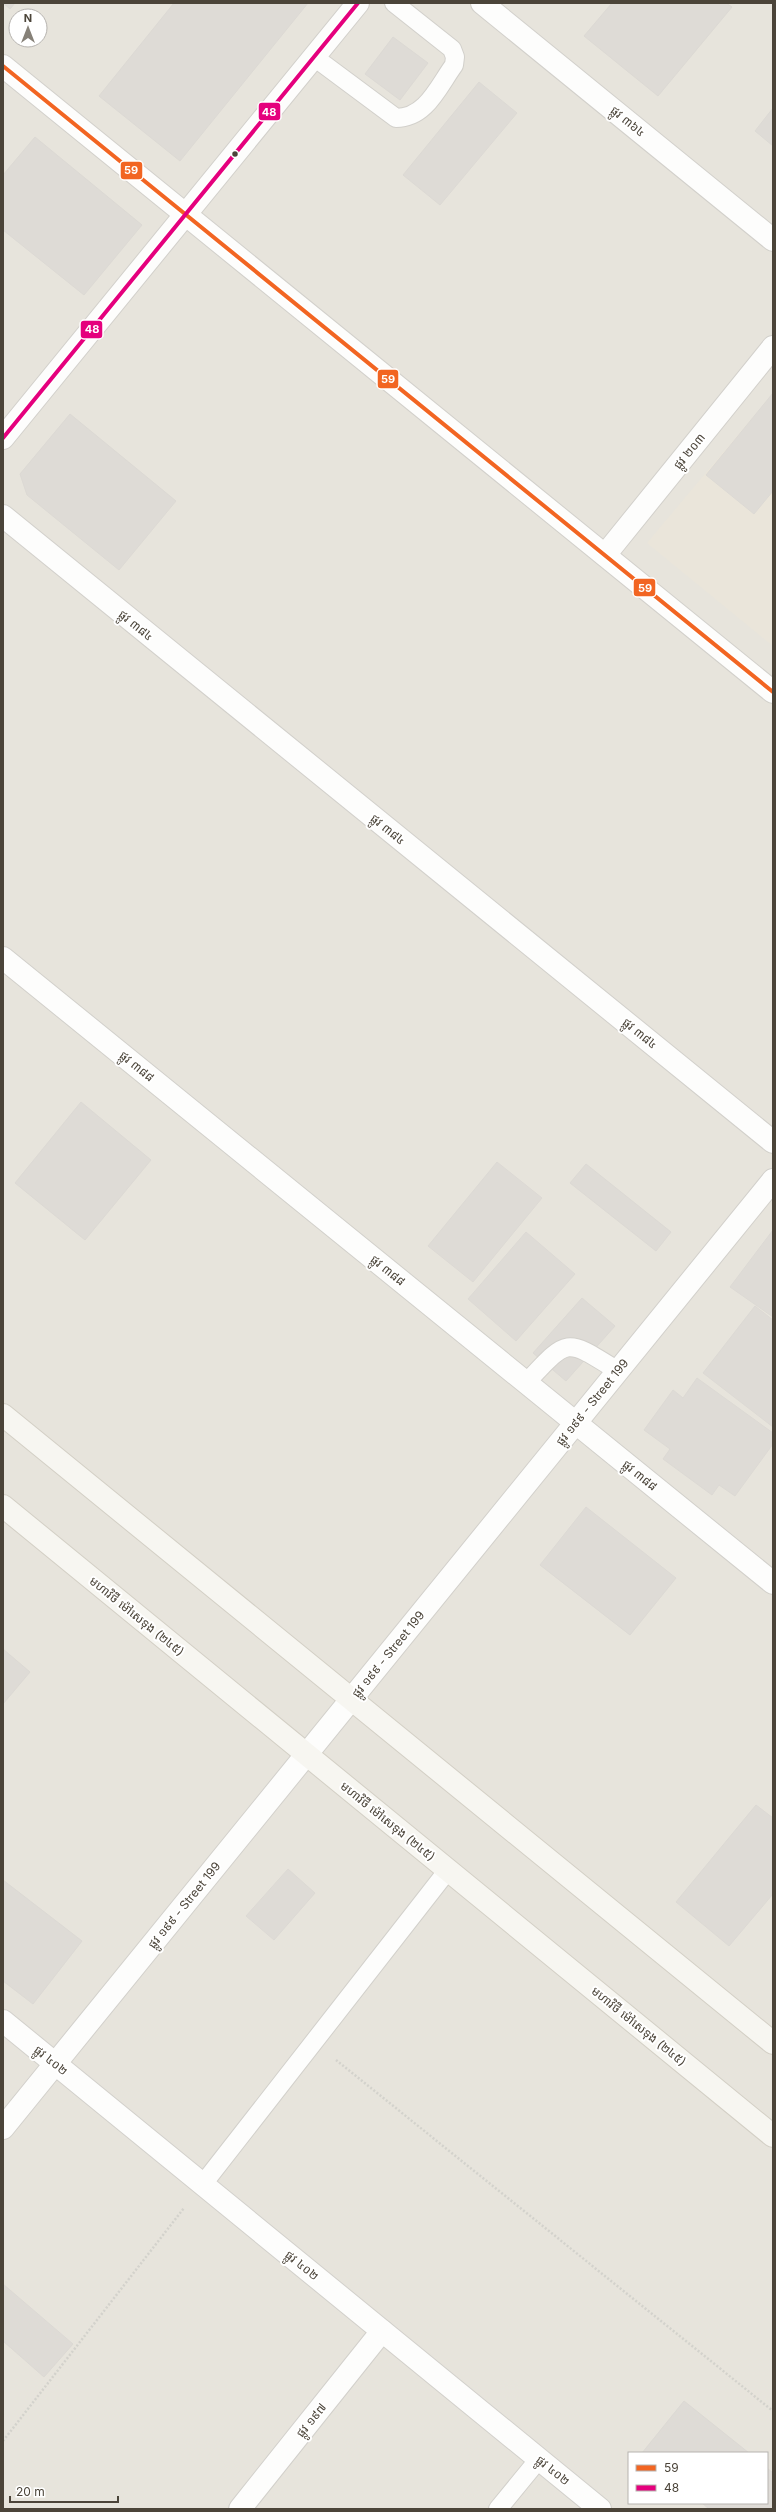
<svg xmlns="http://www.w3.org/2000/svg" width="776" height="2512" viewBox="0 0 776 2512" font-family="Inter,'Noto Sans Khmer',sans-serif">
<rect width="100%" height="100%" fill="#f4f2ee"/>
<path fill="#e7e4dc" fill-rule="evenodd" d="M3 3H773V2509H3ZM16 16H40V40H16ZM629 2453H767V2503H629Z"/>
<path fill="#eae5da" d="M773 393V646L647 543Z"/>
<g fill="#dedbd6" stroke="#dcd9d4">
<path d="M3 3H15L10 9Z"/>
<path d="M174 3H308L180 161 99 96Z"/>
<path d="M612 3H726L732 7 658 96 584 36Z"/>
<path d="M393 37 428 63 400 100 365 74Z"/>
<path d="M479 82 517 113 440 205 403 175Z"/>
<path d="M773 108V146L755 131Z"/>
<path d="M35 137 142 225 84 295 3 230V175Z"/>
<path d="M773 393V491L754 514 706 475Z"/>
<path d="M70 414 176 501 119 570 27 495 20 474Z"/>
<path d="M81 1102 151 1160 85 1240 15 1183Z"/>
<path d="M497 1162 542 1198 473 1282 428 1246Z"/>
<path d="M586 1164 671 1232 656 1251 570 1183Z"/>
<path d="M773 1230V1317L730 1287Z"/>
<path d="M526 1232 575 1274 516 1341 468 1299Z"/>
<path d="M582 1298 615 1326 566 1381 533 1353Z"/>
<path d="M755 1306 773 1320V1427L703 1373Z"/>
<path d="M697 1378 773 1433V1444L735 1496 719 1485 712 1495 663 1459 670 1449 644 1430 673 1390 683 1398Z"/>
<path d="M586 1507 676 1578 630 1635 540 1565Z"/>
<path d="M3 1649 30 1672 3 1704Z"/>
<path d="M756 1805 773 1818V1894L729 1946 676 1902Z"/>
<path d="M288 1869 315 1893 274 1940 246 1916Z"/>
<path d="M3 1880 82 1941 33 2004 3 1981Z"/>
<path d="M3 2284 73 2344 44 2377 3 2341Z"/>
<path d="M684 2401 749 2453H642Z"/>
<path d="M767 2468 773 2473V2509H709L702 2503H767Z"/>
</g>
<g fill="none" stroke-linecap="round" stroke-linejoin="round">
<defs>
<g id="service">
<path d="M314 57 396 118C426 118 438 87 454 65L455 57 452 49 394 3"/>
<path d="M526 1383C569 1337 565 1338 618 1371"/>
<path d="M203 2184 448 1870"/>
<path d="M498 2509 539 2459"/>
</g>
<g id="minor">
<path d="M482 3 773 240"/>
<path d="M3 66 773 692"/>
<path d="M3 438 358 3"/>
<path d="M3 516 773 1142"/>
<path d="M605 555 773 347"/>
<path d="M3 958 773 1583"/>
<path d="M3 2021 600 2509"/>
<path d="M240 2509 382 2331"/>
</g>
<path id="tertiary" d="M3 2128 773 1180"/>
<g id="secondary">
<path d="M3 1415 773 2043"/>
<path d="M3 1506 773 2136"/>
</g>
</defs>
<use href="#service" stroke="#d2d0cb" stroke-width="20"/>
<use href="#minor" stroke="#d2d0cb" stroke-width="24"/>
<use href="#tertiary" stroke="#d2d0cb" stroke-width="24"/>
<use href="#secondary" stroke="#d3cfc5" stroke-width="24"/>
<g stroke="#d3d2cc" stroke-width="2.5" stroke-dasharray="2 2" stroke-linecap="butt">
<path d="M336 2060 773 2411"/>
<path d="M3 2441 184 2208"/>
</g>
<use href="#service" stroke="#fdfdfc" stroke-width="18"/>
<use href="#minor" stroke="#fdfdfc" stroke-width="22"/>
<use href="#tertiary" stroke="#fdfdfc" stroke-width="22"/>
<use href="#secondary" stroke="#f7f6f1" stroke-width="22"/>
<defs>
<path id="bus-1" d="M3 66 773 692"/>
<path id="bus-2" d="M3 438 358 3"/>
</defs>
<use href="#bus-1" stroke="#fff" stroke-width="7"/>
<use href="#bus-2" stroke="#fff" stroke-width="7"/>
<use href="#bus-1" stroke="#f26522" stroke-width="4"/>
<use href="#bus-2" stroke="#e5007d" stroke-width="4"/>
</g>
<circle fill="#4b4439" stroke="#fff" stroke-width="1.5" cx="235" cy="154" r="3.5"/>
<g text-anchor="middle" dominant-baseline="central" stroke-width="4" stroke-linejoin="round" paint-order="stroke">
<g font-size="12" fill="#4b4439" stroke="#fff">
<text transform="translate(628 121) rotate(39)">ផ្លូវ ៣៦៤</text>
<text transform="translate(689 451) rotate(-51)">ផ្លូវ ២០៣</text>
<text transform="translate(136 625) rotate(39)">ផ្លូវ ៣៨៤</text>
<text transform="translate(388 829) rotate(39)">ផ្លូវ ៣៨៤</text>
<text transform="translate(640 1033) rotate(39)">ផ្លូវ ៣៨៤</text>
<text transform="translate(137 1066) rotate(39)">ផ្លូវ ៣៨៨</text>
<text transform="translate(388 1270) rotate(39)">ផ្លូវ ៣៨៨</text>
<text transform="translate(592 1402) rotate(-51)">ផ្លូវ ១៩៩ - Street 199</text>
<text transform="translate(640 1475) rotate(39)">ផ្លូវ ៣៨៨</text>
<text transform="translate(137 1616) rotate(39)">មហាវិថី ម៉ៅសេទុង (២៤៥)</text>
<text transform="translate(388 1654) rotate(-51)">ផ្លូវ ១៩៩ - Street 199</text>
<text transform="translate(388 1821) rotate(39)">មហាវិថី ម៉ៅសេទុង (២៤៥)</text>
<text transform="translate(184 1905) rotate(-51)">ផ្លូវ ១៩៩ - Street 199</text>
<text transform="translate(639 2026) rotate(39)">មហាវិថី ម៉ៅសេទុង (២៤៥)</text>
<text transform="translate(51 2060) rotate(39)">ផ្លូវ ៤០២</text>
<text transform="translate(302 2265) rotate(39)">ផ្លូវ ៤០២</text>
<text transform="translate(311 2420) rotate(-51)">ផ្លូវ ១៩៧</text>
<text transform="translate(553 2470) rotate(39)">ផ្លូវ ៤០២</text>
</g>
</g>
<g stroke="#fff" stroke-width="1.5">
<rect x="258" y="102" width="23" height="19" rx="4" fill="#e5007d"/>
<rect x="120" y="161" width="23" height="19" rx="4" fill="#f26522"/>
<rect x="80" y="320" width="23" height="19" rx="4" fill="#e5007d"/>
<rect x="377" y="369" width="22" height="20" rx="4" fill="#f26522"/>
<rect x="633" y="578" width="23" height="19" rx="4" fill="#f26522"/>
</g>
<g font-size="11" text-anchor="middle" font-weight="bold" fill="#fff">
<text x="269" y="116">48</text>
<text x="131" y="174">59</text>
<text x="92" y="333">48</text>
<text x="388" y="383">59</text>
<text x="645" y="592">59</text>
</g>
<rect width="776" height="2512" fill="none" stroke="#4b4439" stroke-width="8"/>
<rect x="628" y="2452" width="140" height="52" fill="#ffffff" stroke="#b7b4b0"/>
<rect x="636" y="2465" width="20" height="6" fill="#f26522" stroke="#b7b4b0"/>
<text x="664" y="2472" font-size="12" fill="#4b4439">59</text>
<rect x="636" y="2485" width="20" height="6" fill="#e5007d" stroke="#b7b4b0"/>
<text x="664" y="2492" font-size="12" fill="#4b4439">48</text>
<g transform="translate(28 28)"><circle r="19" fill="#ffffff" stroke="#b7b4b0"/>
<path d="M0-3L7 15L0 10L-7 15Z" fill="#868178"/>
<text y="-6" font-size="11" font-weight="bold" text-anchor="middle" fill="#4b4439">N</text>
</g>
<path d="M10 2496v6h108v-6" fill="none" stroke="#4b4439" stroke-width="2"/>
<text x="16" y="2496" font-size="12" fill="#4b4439" stroke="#ffffff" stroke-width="3" paint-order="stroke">20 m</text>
</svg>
